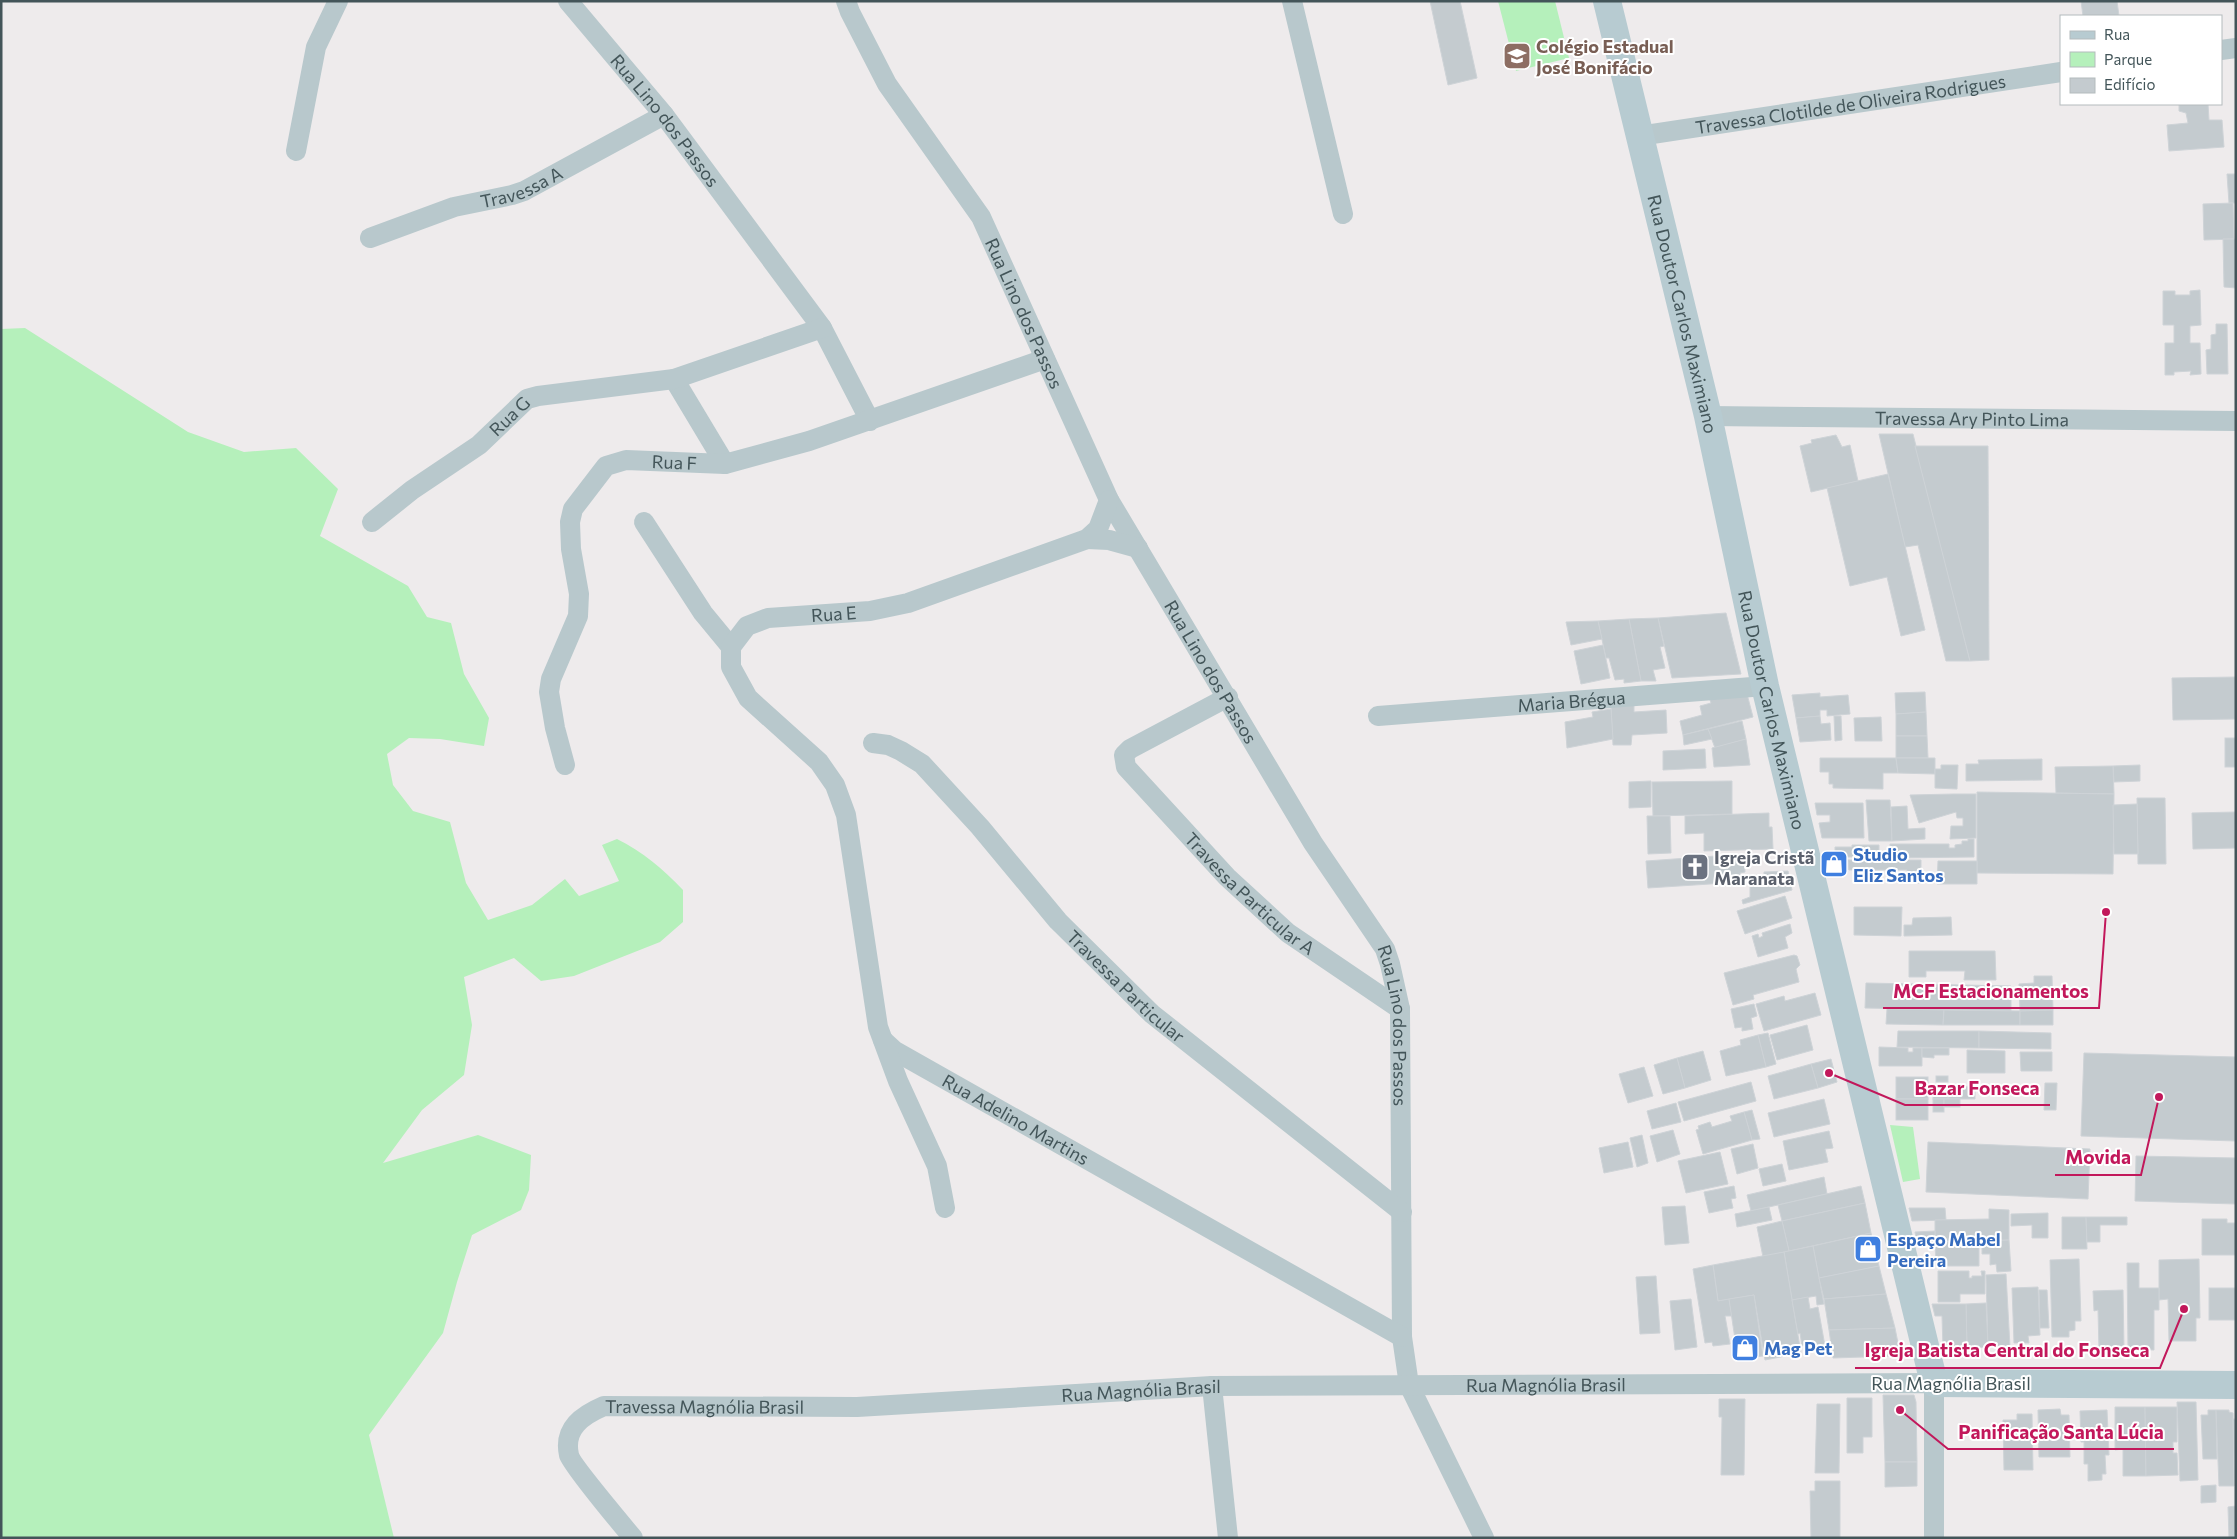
<svg xmlns="http://www.w3.org/2000/svg" width="2237" height="1539" viewBox="0 0 2237 1539" font-family="Commissioner,sans-serif">
<rect width="100%" height="100%" fill="#eeebec"/>
<g fill="#b5f0bb">
<path d="M1498 1H1555L1569 58 1516 71Z"/>
<path d="M25 328 188 432 244 452 296 448 338 489 320 536 408 586 427 617 451 623 464 674 489 718 484 746 440 739 409 738 387 754 393 785 413 811 450 822 466 883 488 920 532 905 565 879 579 896 619 881 602 845 617 839C643 852 663 869 683 890V922L660 942 574 976 541 981 514 958 464 977 472 1025 464 1075 422 1110 383 1163 478 1135 531 1155 529 1190 521 1210 472 1235 457 1282 443 1333 369 1435 394 1538H1V329Z"/>
<path d="M1890 1125 1913 1127 1920 1179 1903 1182Z"/>
</g>
<g fill="#c4cbcf" stroke="#ced3d7">
<path d="M1430 1H1460L1477 78 1448 85Z"/>
<path d="M2081 1H2117L2119 16H2083Z"/>
<path d="M2179 104H2208L2209 120H2222L2224 147 2169 151 2167 125 2188 123 2186 113 2179 111Z"/>
<path d="M2227 174H2236V203H2229Z"/>
<path d="M2233 203 2234 239 2204 240 2203 204Z"/>
<path d="M2223 239H2236V288L2224 287Z"/>
<path d="M2200 290 2201 325 2190 326V343H2200L2201 374 2190 375 2191 371 2174 372V375H2165V343H2174V325H2163V291H2175V295H2190V291Z"/>
<path d="M2216 324H2227L2228 374H2207L2206 350 2211 349V335L2216 334Z"/>
<path d="M1879 434H1913L1970 661H1946L1918 545 1905 547Z"/>
<path d="M1836 435 1842 447 1850 445 1858 481 1811 492 1800 446 1812 443 1811 440Z"/>
<path d="M1915 446H1988L1989 660 1970 661Z"/>
<path d="M1888 474 1925 630 1901 636 1887 577 1850 586 1827 488Z"/>
<path d="M1726 613 1741 674 1672 678 1658 618Z"/>
<path d="M1658 618 1664 646 1660 647 1665 668 1653 670 1656 681H1641L1629 619Z"/>
<path d="M1629 619 1641 681 1624 683V679L1615 680 1609 658H1606L1598 621Z"/>
<path d="M1598 621 1602 639 1571 645 1566 622Z"/>
<path d="M1603 645 1610 678 1581 684 1574 651Z"/>
<path d="M2236 677V719L2173 720 2172 678Z"/>
<path d="M1925 692 1926 712 1896 714 1895 693Z"/>
<path d="M1820 693V697L1848 695 1850 714 1827 716V710H1820V716L1796 718 1792 695Z"/>
<path d="M1747 694 1753 717 1683 735 1680 721 1702 715 1700 706 1711 703 1709 697Z"/>
<path d="M1634 705V712L1666 710 1667 733 1632 735 1631 745H1613L1611 706Z"/>
<path d="M1611 709 1613 739 1567 748 1565 722 1593 717 1592 712Z"/>
<path d="M1926 712 1927 736H1896V714Z"/>
<path d="M1820 716 1821 724 1830 723 1831 740 1800 742 1796 718Z"/>
<path d="M1834 716H1841L1842 740 1835 741Z"/>
<path d="M1881 717 1882 741H1855L1854 718Z"/>
<path d="M1742 721 1746 739 1715 748 1708 729Z"/>
<path d="M1708 729 1712 739 1684 745 1683 735Z"/>
<path d="M1896 736H1927L1928 758H1896Z"/>
<rect x="2225" y="738" width="11" height="29"/>
<path d="M1746 739 1750 765 1714 767 1712 748Z"/>
<path d="M1705 749 1706 768 1663 770V751Z"/>
<path d="M1820 758H1896L1898 773H1883V789L1833 788V784H1829V772H1820Z"/>
<path d="M1896 758H1935V774L1898 773Z"/>
<path d="M2042 759V780L1966 781V764H1979L1978 760Z"/>
<path d="M1941 765H1958L1957 789 1935 788V769H1941Z"/>
<path d="M2140 765V781L2114 782 2113 766Z"/>
<path d="M2113 766 2114 794 2056 793 2055 767Z"/>
<path d="M1651 781V807L1629 808V782Z"/>
<path d="M1732 781V814L1653 816 1652 782Z"/>
<path d="M1977 792 2114 794 2113 874 1977 873Z"/>
<path d="M1954 794H1976V838L1950 839 1951 826H1963V818H1957L1956 812 1919 823 1910 795Z"/>
<path d="M2137 798H2165L2166 864H2138Z"/>
<path d="M1866 800H1890L1892 841H1869Z"/>
<path d="M1815 803H1863L1864 838H1822L1819 823 1830 822V815H1817Z"/>
<path d="M2137 804 2138 854H2114L2113 805Z"/>
<path d="M1907 806 1908 829 1925 828V839L1892 841 1891 807Z"/>
<path d="M2236 812V848L2193 849 2192 813Z"/>
<path d="M1769 813V827H1772L1773 849 1704 851V833L1685 834V816Z"/>
<path d="M1647 816H1670L1671 853 1648 854Z"/>
<path d="M1968 839H1974V857L1891 858 1890 844H1949V848H1955V845L1962 844V841H1968Z"/>
<path d="M1852 845H1879V857H1835V847H1852Z"/>
<path d="M1744 854 1745 872 1740 873 1741 882 1648 888 1646 861Z"/>
<path d="M1828 860H1848V870H1831Z"/>
<path d="M1848 860H1921V883H1907V870H1849Z"/>
<path d="M1938 861H1977V884H1937Z"/>
<path d="M1788 871 1792 890 1743 904 1742 900 1750 897V883H1754V877L1764 876V872Z"/>
<path d="M1785 896 1792 918 1745 934 1737 911Z"/>
<path d="M1854 907H1902L1901 936 1854 935Z"/>
<path d="M1951 917 1952 935 1904 936V925H1912L1913 918Z"/>
<path d="M1790 924 1792 933 1785 937 1788 948 1758 957 1752 936 1758 934 1759 938 1763 936 1762 933Z"/>
<path d="M1909 951H1995L1996 980H1964L1965 971H1926V977H1909Z"/>
<path d="M1794 955 1797 956 1800 965 1796 969 1799 982 1753 995 1754 999 1733 1005 1724 973Z"/>
<path d="M2034 976H2052L2053 1010 2020 1011 2019 984 2034 983Z"/>
<path d="M1866 983 2011 986V1011L1865 1008Z"/>
<path d="M1815 993 1821 1015 1764 1031 1756 1004 1784 996 1785 1001Z"/>
<path d="M1754 1004 1757 1016 1751 1018 1753 1029 1742 1031V1027L1735 1028 1731 1009Z"/>
<path d="M1887 1009 1944 1010 1943 1025 1886 1024Z"/>
<path d="M1944 1010 2020 1011V1025H1943Z"/>
<path d="M2053 1010V1025H2020V1011Z"/>
<path d="M1807 1025 1813 1050 1777 1060 1770 1035Z"/>
<path d="M1898 1031H1979V1048L1897 1047Z"/>
<path d="M1979 1031 2051 1033V1049L1979 1048Z"/>
<path d="M1768 1033 1776 1064 1766 1067 1758 1035Z"/>
<path d="M1758 1035 1766 1067 1726 1076 1720 1051 1741 1045 1740 1040Z"/>
<path d="M1879 1047 1908 1048V1052H1913V1048H1922V1066H1879Z"/>
<path d="M1922 1048H1949V1055H1934V1058L1922 1057Z"/>
<path d="M1967 1050 2005 1051V1073H1967Z"/>
<path d="M1703 1051 1711 1080 1685 1088 1677 1058Z"/>
<path d="M2020 1052H2052V1071H2021Z"/>
<path d="M2084 1053 2236 1057V1141L2081 1136Z"/>
<path d="M1677 1058 1685 1088 1663 1094 1654 1065Z"/>
<path d="M1831 1059 1837 1082 1818 1088 1811 1064Z"/>
<path d="M1811 1064 1818 1088 1774 1099 1768 1076Z"/>
<path d="M1644 1067 1653 1096 1628 1103 1619 1074Z"/>
<rect x="1936" y="1076" width="12" height="6"/>
<rect x="1896" y="1077" width="32" height="22"/>
<path d="M1751 1082 1756 1101 1684 1121 1678 1102Z"/>
<path d="M2045 1083H2057L2056 1110H2044Z"/>
<path d="M1975 1086V1099H1948V1087Z"/>
<rect x="1933" y="1087" width="15" height="12"/>
<path d="M1824 1099 1830 1124 1774 1137 1768 1113Z"/>
<rect x="1896" y="1099" width="32" height="21"/>
<rect x="1933" y="1099" width="11" height="13"/>
<rect x="1944" y="1099" width="16" height="8"/>
<path d="M1676 1103 1681 1122 1652 1129 1647 1111Z"/>
<path d="M1752 1110 1760 1139 1752 1140 1744 1112Z"/>
<path d="M1744 1112 1752 1140 1703 1154 1696 1130 1699 1129 1698 1126 1710 1122 1712 1127 1732 1121 1730 1116Z"/>
<path d="M1673 1130 1680 1154 1657 1162 1650 1136Z"/>
<path d="M1829 1131 1833 1148 1825 1149 1828 1162 1789 1170 1783 1141Z"/>
<path d="M1642 1135 1648 1163 1637 1167 1630 1138Z"/>
<path d="M1628 1142 1633 1167 1604 1173 1599 1148Z"/>
<path d="M1928 1142 2090 1149 2088 1199 1926 1192Z"/>
<path d="M1753 1144 1758 1168 1737 1174 1731 1149Z"/>
<path d="M1720 1152 1728 1184 1686 1193 1678 1161Z"/>
<path d="M2136 1156 2236 1158V1204L2135 1201Z"/>
<path d="M1782 1164 1786 1181 1763 1186 1759 1169Z"/>
<path d="M1824 1177 1827 1194 1751 1211 1747 1195Z"/>
<path d="M1734 1186 1736 1198 1731 1199 1733 1208 1709 1213 1704 1192Z"/>
<path d="M1861 1186 1865 1203 1782 1221 1778 1205Z"/>
<path d="M1865 1203 1871 1233 1789 1251 1782 1221Z"/>
<path d="M1685 1206 1689 1243 1665 1245 1662 1207Z"/>
<path d="M1769 1207 1772 1220 1737 1227 1735 1214Z"/>
<path d="M1909 1208H1945L1946 1220 1912 1221Z"/>
<path d="M1989 1209 2009 1210V1240L1935 1242V1220L1989 1219Z"/>
<path d="M2048 1213V1238H2032V1225L2011 1226V1214Z"/>
<path d="M2062 1217H2086L2087 1249H2062Z"/>
<path d="M2086 1217H2127V1225H2100V1242H2087Z"/>
<path d="M2202 1219H2227V1223H2236V1255H2202Z"/>
<path d="M1782 1221 1789 1251 1763 1257 1757 1227Z"/>
<path d="M1935 1231V1242H1917L1915 1232Z"/>
<path d="M1871 1233 1879 1266 1819 1278 1813 1246Z"/>
<path d="M2009 1240 2011 1271 1997 1272 1996 1264 1990 1265V1254H1982V1241Z"/>
<path d="M1961 1241V1247H1968V1241H1979V1266H1936L1935 1242Z"/>
<path d="M1813 1246 1824 1304 1817 1305 1816 1296 1792 1300 1784 1252Z"/>
<path d="M1784 1252 1801 1353 1765 1360 1754 1295 1718 1301 1713 1265Z"/>
<path d="M2079 1259 2081 1321H2075V1330L2069 1331V1337H2052L2050 1260Z"/>
<path d="M2199 1259 2200 1318H2196V1341H2169L2168 1299 2159 1300V1260Z"/>
<path d="M2127 1263H2139V1288H2159V1310H2154V1350L2128 1349Z"/>
<path d="M1713 1265 1718 1301 1729 1299 1732 1316H1725L1730 1344 1713 1346 1712 1342 1705 1343 1693 1269Z"/>
<path d="M1879 1266 1886 1294 1824 1299 1819 1278Z"/>
<path d="M1938 1271H1969V1278H1972V1276H1982L1981 1271H1985V1294H1960V1302H1938Z"/>
<path d="M2006 1274 2010 1347H1988L1986 1275Z"/>
<path d="M1656 1276 1660 1333 1640 1334 1636 1277Z"/>
<path d="M2038 1287 2040 1335 2028 1336 2029 1343H2014L2012 1288Z"/>
<rect x="2209" y="1288" width="27" height="32"/>
<path d="M2039 1290H2047L2049 1328H2040Z"/>
<path d="M2123 1290 2124 1350H2099L2098 1310 2094 1311 2093 1291Z"/>
<path d="M1886 1294 1895 1328 1829 1330 1824 1299Z"/>
<path d="M1754 1295 1763 1356 1738 1359 1729 1299Z"/>
<path d="M1808 1297 1810 1309 1818 1307 1825 1346 1814 1348 1813 1344 1802 1346 1800 1333 1798 1334 1792 1300Z"/>
<path d="M1691 1299 1697 1347 1675 1350 1670 1301Z"/>
<path d="M1986 1303 1988 1347 1967 1348 1966 1304Z"/>
<path d="M1932 1304H1966L1967 1348H1943L1942 1316H1935Z"/>
<path d="M1895 1328 1899 1348 1894 1356 1833 1358 1829 1330Z"/>
<path d="M1883 1395H1914L1916 1402 1917 1462H1885Z"/>
<path d="M1847 1398H1872V1437H1863V1453H1847Z"/>
<path d="M1719 1399H1745L1744 1475H1721L1722 1417H1719Z"/>
<path d="M2177 1402H2196L2198 1480 2180 1481Z"/>
<path d="M1817 1404H1840L1839 1473H1815Z"/>
<path d="M2115 1407H2145L2146 1476H2123V1449L2115 1450Z"/>
<path d="M2145 1407H2177V1442H2173V1453H2177L2178 1475 2146 1476Z"/>
<path d="M2060 1409 2061 1415H2069L2070 1457H2039L2038 1410Z"/>
<path d="M2107 1410 2109 1455H2105L2106 1474H2102V1480L2088 1481V1464H2084V1442H2081L2080 1411Z"/>
<path d="M2208 1410H2216L2217 1459H2203L2201 1415H2208Z"/>
<path d="M2216 1410H2229V1412L2233 1413 2234 1486H2219Z"/>
<path d="M2017 1414H2032L2033 1470H2004L2003 1420H2017Z"/>
<path d="M2233 1419H2236V1486H2235Z"/>
<path d="M1885 1462H1917V1486L1885 1487Z"/>
<path d="M1815 1481H1840V1538H1811L1810 1491H1815Z"/>
<path d="M2216 1485V1502L2201 1503V1486Z"/>
<path d="M2236 1506V1538H2229L2228 1507Z"/>
</g>
<g fill="none" stroke-linecap="round" stroke-linejoin="round">
<g stroke="#b8c8cc" stroke-width="20">
<path id="s1" d="M568 1 664 115 822 328 870 421"/>
<path id="s2" d="M846 1 850 12 887 84 981 217 1109 500 1313 843 1385 949 1390 964 1400 1009 1402 1337 1409 1385 1484 1538"/>
<path d="M1292 1 1343 214"/>
<path d="M2221 50 2236 48"/>
<path id="s3" d="M1639 136 2061 72"/>
<path d="M296 151 316 47 338 1"/>
<path id="s4" d="M370 238 454 207 512 195 524 191 664 115"/>
<path d="M674 379 725 464"/>
<path id="s5" d="M1708 416 2236 421"/>
<path id="s6" d="M372 522 412 490 479 445 527 399 538 396 674 379 822 328"/>
<path d="M644 522 703 613 731 647"/>
<path d="M1087 539 1109 540 1138 548"/>
<path id="s7" d="M1228 697 1130 749 1124 755 1126 767 1227 877 1288 933 1400 1009"/>
<path id="s8" d="M1378 716 1765 686"/>
<path id="s9" d="M873 743 888 745 901 751 922 764 980 827 1058 921 1152 1014 1402 1212"/>
<path id="s10" d="M565 765 555 728 549 692 551 679 578 616 579 594 571 549 570 522 573 509 606 466 626 460 725 464 809 441 1045 359"/>
<path id="s11" d="M883 1040 895 1051 1402 1337"/>
<path id="s12" d="M945 1208 937 1166 898 1081 878 1027 846 815 835 785 819 762 748 698 731 667V647L747 626 768 618 870 611 908 603 1087 539 1098 529 1109 500"/>
<path d="M1212 1386 1228 1538"/>
<path id="s13" d="M633 1538C623 1526 571 1464 569 1455 563 1428 583 1415 604 1406L857 1407 1212 1386 1934 1383V1538"/>
</g>
<path stroke="#b7cbd1" stroke-width="28" id="s14" d="M1607 1 1708 416 1765 686 1934 1383 2236 1385"/>
</g>
<defs>
<symbol id="school-square" viewBox="-11 -11 22 22"><rect x="-9" y="-9" width="18" height="18" rx="4" fill="#8d6e63" stroke="#fff"/><path d="M0-5L7-2L0 1L-7-2ZM-4 1L0 2.5L4 1V4Q0 6-4 4Z" fill="#fff"/></symbol>
<symbol id="shop-square" viewBox="-11 -11 22 22"><rect x="-9" y="-9" width="18" height="18" rx="4" fill="#3f7fe0" stroke="#fff"/><path d="M-5-2.5h2.3a2.7 3.5 0 0 1 5.4 0H5L5.5 6h-11ZM-1.5-2.5h3a1.5 2.3 0 0 0-3 0Z" fill="#fff"/></symbol>
<symbol id="church-square" viewBox="-11 -11 22 22"><rect x="-9" y="-9" width="18" height="18" rx="4" fill="#6b7280" stroke="#fff"/><path d="M-1.2-6h2.4v3.5h3.3v2.4h-3.3V6h-2.4V-.1h-3.3v-2.4h3.3Z" fill="#fff"/></symbol>
</defs>
<g fill-rule="evenodd">
<use href="#school-square" x="1501" y="40" width="32" height="32"/>
<use href="#shop-square" x="1818" y="848" width="32" height="32"/>
<use href="#church-square" x="1679" y="851" width="32" height="32"/>
<use href="#shop-square" x="1852" y="1233" width="32" height="32"/>
<use href="#shop-square" x="1729" y="1332" width="32" height="32"/>
</g>
<g text-anchor="middle" dominant-baseline="central" stroke-width="4" stroke-linejoin="round" paint-order="stroke">
<g font-size="18" font-weight="bold" fill="#785e54" stroke="#fff" text-anchor="start">
<text x="1536" y="46">Colégio Estadual<tspan x="1536" dy="21">José Bonifácio</tspan></text>
</g>
<g font-size="18" fill="#435559" stroke="#fff">
<text stroke="none"><textPath href="#s3" startOffset="214">Travessa Clotilde de Oliveira Rodrigues</textPath></text>
<text stroke="none"><textPath href="#s1" startOffset="154">Rua Lino dos Passos</textPath></text>
<text stroke="none"><textPath href="#s4" startOffset="160">Travessa A</textPath></text>
<text stroke="none"><textPath href="#s2" startOffset="361">Rua Lino dos Passos</textPath></text>
<text stroke="none"><textPath href="#s14" startOffset="322">Rua Doutor Carlos Maximiano</textPath></text>
<text stroke="none"><textPath href="#s6" startOffset="174">Rua G</textPath></text>
<text stroke="none"><textPath href="#s5" startOffset="264">Travessa Ary Pinto Lima</textPath></text>
<text stroke="none"><textPath href="#s10" startOffset="388">Rua F</textPath></text>
<text stroke="none"><textPath href="#s12" startOffset="734">Rua E</textPath></text>
<text stroke="none"><textPath href="#s2" startOffset="766">Rua Lino dos Passos</textPath></text>
<text stroke="none"><textPath href="#s8" startOffset="194">Maria Brégua</textPath></text>
<text stroke="none"><textPath href="#s14" startOffset="728">Rua Doutor Carlos Maximiano</textPath></text>
<text stroke="none"><textPath href="#s7" startOffset="309">Travessa Particular A</textPath></text>
<text stroke="none"><textPath href="#s9" startOffset="356">Travessa Particular</textPath></text>
<text stroke="none"><textPath href="#s2" startOffset="1171">Rua Lino dos Passos</textPath></text>
<text stroke="none"><textPath href="#s11" startOffset="155">Rua Adelino Martins</textPath></text>
<text x="1951" y="1383">Rua Magnólia Brasil</text>
<text stroke="none"><textPath href="#s13" startOffset="1114">Rua Magnólia Brasil</textPath></text>
<text stroke="none"><textPath href="#s13" startOffset="709">Rua Magnólia Brasil</textPath></text>
<text stroke="none"><textPath href="#s13" startOffset="272">Travessa Magnólia Brasil</textPath></text>
</g>
<g font-size="18" font-weight="bold" fill="#366cbe" stroke="#fff" text-anchor="start">
<text x="1853" y="854">Studio<tspan x="1853" dy="21">Eliz Santos</tspan></text>
<text x="1887" y="1239">Espaço Mabel<tspan x="1887" dy="21">Pereira</tspan></text>
<text x="1764" y="1348">Mag Pet</text>
</g>
<g font-size="18" font-weight="bold" fill="#5b616d" stroke="#fff" text-anchor="start">
<text x="1714" y="857">Igreja Cristã<tspan x="1714" dy="21">Maranata</tspan></text>
</g>
</g>
<path fill="none" stroke="#c2185b" stroke-width="2" d="M2106 912L2099 1008H1883M1829 1073L1905 1105H2050M2159 1097L2141 1175H2055M2184 1309L2160 1368H1855M1900 1410L1948 1449H2174"/>
<g fill="#c2185b" stroke="#fff" stroke-width="2">
<circle cx="2106" cy="912" r="5"/>
<circle cx="1829" cy="1073" r="5"/>
<circle cx="2159" cy="1097" r="5"/>
<circle cx="2184" cy="1309" r="5"/>
<circle cx="1900" cy="1410" r="5"/>
</g>
<g font-size="19" text-anchor="middle" font-weight="bold" fill="#c2185b" stroke="#fff" stroke-width="4" stroke-linejoin="round" paint-order="stroke">
<text x="1991" y="998">MCF Estacionamentos</text>
<text x="1977" y="1095">Bazar Fonseca</text>
<text x="2098" y="1164">Movida</text>
<text x="2007" y="1357">Igreja Batista Central do Fonseca</text>
<text x="2061" y="1439">Panificação Santa Lúcia</text>
</g>
<rect width="2237" height="1539" fill="none" stroke="#435559" stroke-width="5"/>
<rect x="2060" y="15" width="162" height="90" fill="#ffffff" stroke="#b4bbbd"/>
<rect x="2070" y="31" width="25" height="8" fill="#b7cbd1" stroke="#b4bbbd"/>
<text x="2104" y="40" font-size="15" fill="#435559">Rua</text>
<rect x="2070" y="52" width="25" height="15" fill="#b5f0bb" stroke="#b4bbbd"/>
<text x="2104" y="65" font-size="15" fill="#435559">Parque</text>
<rect x="2070" y="78" width="25" height="15" fill="#c4cbcf" stroke="#b4bbbd"/>
<text x="2104" y="90" font-size="15" fill="#435559">Edifício</text>
</svg>
